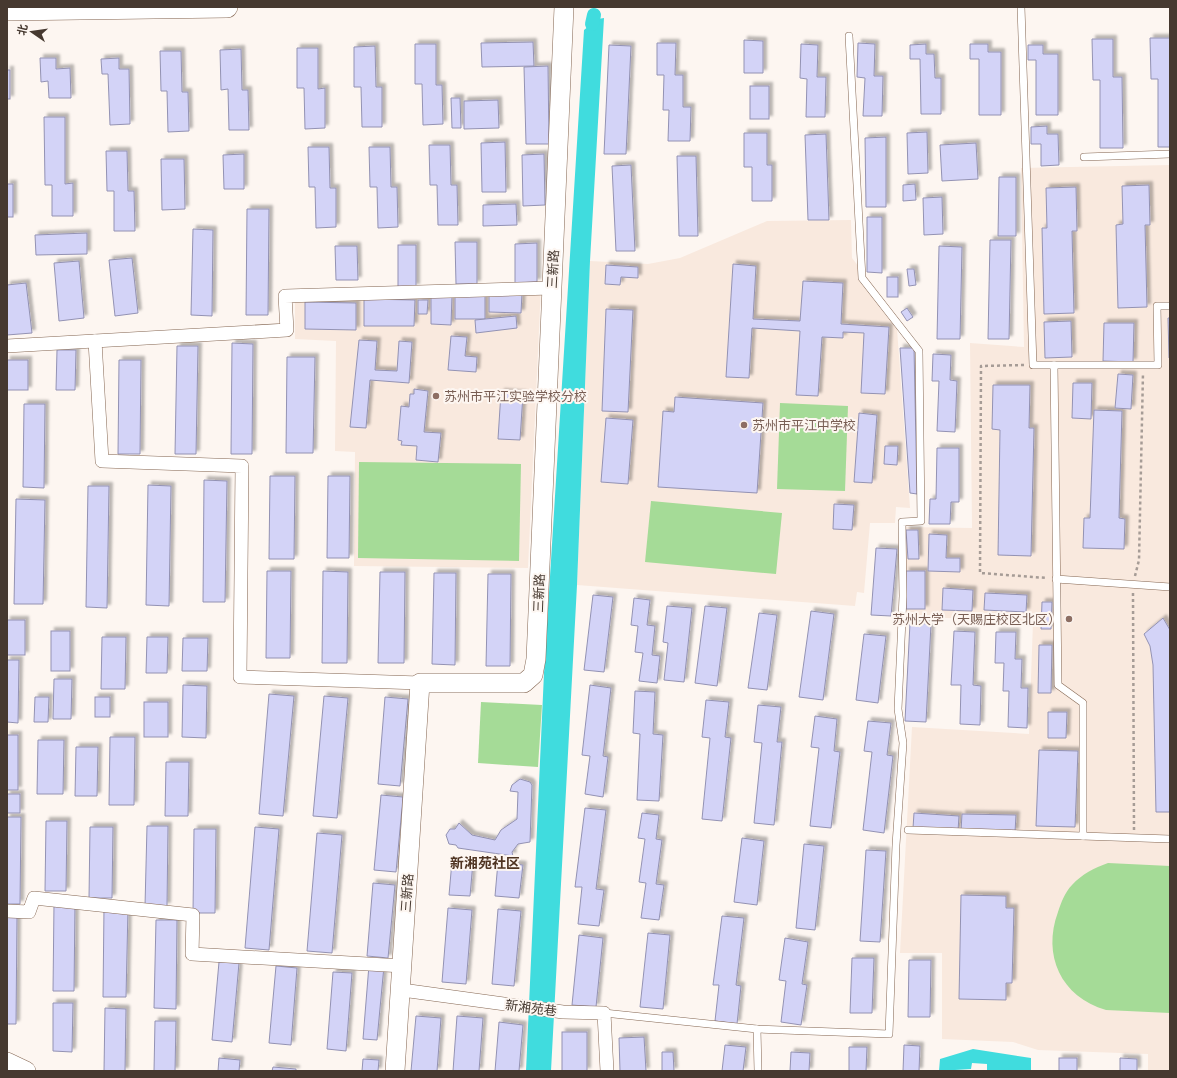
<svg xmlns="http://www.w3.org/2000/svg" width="1177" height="1078" viewBox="0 0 1177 1078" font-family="'IBM Plex Sans','Noto Sans SC',sans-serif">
<defs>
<filter id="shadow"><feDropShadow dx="3.5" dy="-3.5" stdDeviation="1" flood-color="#0004"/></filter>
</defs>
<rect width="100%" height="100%" fill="#fdf6f1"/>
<g fill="#f9e9de">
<path d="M1170 165V1071H1148V1054L1038 1050 1013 1042 942 1039V953H900L912 727 1029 734 1033 622 904 616V527L972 528 970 343 1024 347 1021 168Z"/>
<path d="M851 220 852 258 896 315 910 508 896 507 895 523H870L864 593 857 592 855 606 577 585 590 261 648 264 680 258 767 221Z"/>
<path d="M541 286 528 568 354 566 355 452 335 451 336 341 295 339V293Z"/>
</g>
<g fill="#a5db97">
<path d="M780 403 848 406 845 491 777 489Z"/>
<path d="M359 462 521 464 519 561 358 558Z"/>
<path d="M651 501 782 513 776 574 645 562Z"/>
<path d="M481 702 542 705 538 767 478 763Z"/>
<path d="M1108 863 1170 866V1013L1106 1010C1061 997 1042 955 1058 912 1061 903 1065 892 1072 885 1082 874 1094 868 1108 863Z"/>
</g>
<g fill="#40dcde">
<path d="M604 18 590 261 577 585 551 1071H526L544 673 584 30 598 19Z"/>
<path d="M973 1049 1031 1058V1071H987V1064L972 1063 971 1069 939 1071 940 1059Z"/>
</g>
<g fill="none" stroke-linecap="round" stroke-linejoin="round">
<path stroke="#40dcde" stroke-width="14" d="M592 24 594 15"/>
</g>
<g fill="#d3d3f7" stroke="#9392b3" filter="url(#shadow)">
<path d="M1150 38H1170V147H1158V79H1151Z"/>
<path d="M1092 39H1113V77H1122L1123 148H1100V80H1093Z"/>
<path d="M744 40 763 41V73H744Z"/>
<path d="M533 42 534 66 482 67 481 43Z"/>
<path d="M657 43H676L675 75H683V107H691L690 141H668L669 110H663L664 75H657Z"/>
<path d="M858 43 875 44 874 76H883L882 116H863L865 78 857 77Z"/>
<path d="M415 44H436V85H442L443 124 423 125 422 84H415Z"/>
<path d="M801 44 818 45 817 77H826L825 117H806L807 79 800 78Z"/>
<path d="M926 44V54H934L935 78H941V114H921L920 59H910V45Z"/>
<path d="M970 44H988V52H1001V115H979V59H970Z"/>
<path d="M609 45 631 46 626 154H604Z"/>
<path d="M1028 45H1043V54H1058V115H1036V60H1028Z"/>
<path d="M375 46 376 87H382V127H362L361 87H354V47Z"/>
<path d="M297 48H318V89L325 88V128L305 129 304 88H297Z"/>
<path d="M241 49 242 90H248L249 130H229L228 89 221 90 220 50Z"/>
<path d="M160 51H181L182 92H188L189 131 168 132 167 91H161Z"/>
<path d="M40 58H56V69L70 68 71 98H49L48 81 41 82Z"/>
<path d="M119 58V69H129L130 124 110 125 108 74H102L101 59Z"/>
<path d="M548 66 549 144H526L524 67Z"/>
<rect x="7" y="70" width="3" height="29"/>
<rect x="750" y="86" width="19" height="33"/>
<path d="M451 98H460L461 128H452Z"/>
<path d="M498 100 499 128 464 129V101Z"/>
<path d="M44 117H65V184L73 183V216H52V185H45Z"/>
<path d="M1047 126V134H1058L1059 165 1041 166V144H1031V127Z"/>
<path d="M927 132 928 173 908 174 907 133Z"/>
<path d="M744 133H767V165H772V201H752V167H744Z"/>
<path d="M826 134 829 220H808L805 135Z"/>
<path d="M886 137V207H866L865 138Z"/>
<path d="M505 142 506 192H482L481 143Z"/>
<path d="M976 143 978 179 942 181 940 145Z"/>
<path d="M429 145H450L451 185H457L458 225H438L437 185H430Z"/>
<path d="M308 147H329L330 188H336V227L316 228 315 187H309Z"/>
<path d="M369 147H390L391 187H397L398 227 378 228 377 187H370Z"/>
<path d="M106 151H127L128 191H134L135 231H114V191H107Z"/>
<path d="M244 154V189H224L223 155Z"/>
<path d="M544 154 545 205 523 206 522 155Z"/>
<path d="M677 156H696L698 236H679Z"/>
<path d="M161 159H184L185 209 162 210Z"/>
<path d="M631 165 635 251H616L612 166Z"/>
<path d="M999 177H1016V236H998Z"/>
<rect x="7" y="184" width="6" height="33"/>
<path d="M915 184 916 200 903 201V185Z"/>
<path d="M1149 185 1150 225H1145L1147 307 1118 308 1116 225 1123 224 1122 186Z"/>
<path d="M1076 187 1077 231H1072L1074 313 1044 314 1042 228H1047L1046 188Z"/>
<path d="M942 197 943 234 924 235 923 198Z"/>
<path d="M516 204 517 225 483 226V205Z"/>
<path d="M247 209H269L268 315H246Z"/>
<path d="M867 217H882V273L867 272Z"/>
<path d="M193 229 213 230 212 316 191 315Z"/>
<path d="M87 233V254L36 255 35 235Z"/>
<path d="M990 240H1011L1009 339H988Z"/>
<path d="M455 242H477V284H456Z"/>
<path d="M537 243V282L515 283V244Z"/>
<rect x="398" y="245" width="18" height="42"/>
<path d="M335 246H357L358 280H336Z"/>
<path d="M939 246 962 247 960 339H937Z"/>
<path d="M132 258 138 313 115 316 109 260Z"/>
<path d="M79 261 84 318 59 321 54 263Z"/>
<path d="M733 264 756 266 753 319 800 321 803 281 843 283 841 324 889 327 885 394 861 393 864 333 843 332V338L822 337 818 396 796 395 800 331 752 328 749 378 726 377Z"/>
<path d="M606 265 638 267V278L621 277 620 285 605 284Z"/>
<path d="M907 269H914L916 285 909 286Z"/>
<rect x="887" y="277" width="11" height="20"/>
<path d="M26 283 32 333 7 335V285Z"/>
<path d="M489 293H522L521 313 489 312Z"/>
<rect x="455" y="294" width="30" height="25"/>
<path d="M431 295 452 296 451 325 431 324Z"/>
<path d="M364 299 415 300 414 326H364Z"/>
<path d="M418 300H428L427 314H418Z"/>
<path d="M305 302 356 303V330L305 329Z"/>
<path d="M907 308 913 317 907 321 901 312Z"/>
<path d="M606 309 633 310 628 412 602 411Z"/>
<path d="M516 316 517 328 476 333 475 320Z"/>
<path d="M1168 318H1170V358H1169Z"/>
<path d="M1071 321 1072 357 1045 358 1044 322Z"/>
<path d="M1104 323H1134L1133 362 1103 361Z"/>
<path d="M451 336 467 337 465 356 477 357 476 372 448 370Z"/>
<path d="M359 340 377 341 375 370 397 371 399 341 412 342 409 383 370 380 366 428 350 427Z"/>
<path d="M232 343 253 344 252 454H231Z"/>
<path d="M177 346H198L196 454H175Z"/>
<path d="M900 348H914L917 494 910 493Z"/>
<path d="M57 350H76L75 390H56Z"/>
<path d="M933 354 951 355 950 380 957 381 955 432 937 431 939 381H932Z"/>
<path d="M287 357H315L313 453H286Z"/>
<rect x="7" y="360" width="21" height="30"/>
<path d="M119 360H141L140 454H118Z"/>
<path d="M1118 374 1133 375 1131 409 1115 408Z"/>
<path d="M1073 383H1092L1091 419 1072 418Z"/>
<path d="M993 385H1030L1029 428H1034L1031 556 998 555 1000 430 992 429Z"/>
<path d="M414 389 428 391 424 432 441 433 438 462 416 460 417 446 401 445 402 441 398 440 401 406 409 407 410 394H414Z"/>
<path d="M501 392 523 394 520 440 498 439Z"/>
<path d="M675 397 763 403 757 493 658 487 663 411 674 412Z"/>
<path d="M24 404H45L44 488 23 487Z"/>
<path d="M1094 410 1122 411 1119 518 1125 519 1124 549 1083 548 1084 518H1090Z"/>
<path d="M859 413 877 415 872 483 854 482Z"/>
<path d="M606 418 633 420 628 484 601 482Z"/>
<path d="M885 446H898L897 465 884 464Z"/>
<path d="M937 448H959V502H951L950 524H929L930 499H936Z"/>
<path d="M270 476H295L294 559H269Z"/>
<path d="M328 476H350L349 558H327Z"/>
<path d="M204 480 227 481 225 602H203Z"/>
<path d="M148 485 171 486 169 606 146 605Z"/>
<path d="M88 486H109L107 608 86 607Z"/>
<path d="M16 499 45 500 43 604H14Z"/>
<path d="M834 504 854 505 852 530 833 529Z"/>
<path d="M906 530H918L919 559H908Z"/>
<path d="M929 534 947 535 946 558H960V572L928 571Z"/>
<path d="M876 548 897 549 891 616 871 615Z"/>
<path d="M267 571H291L290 658H266Z"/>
<path d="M323 571 348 572 347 663H322Z"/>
<rect x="906" y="571" width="19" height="38"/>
<path d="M380 572H405L404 663H378Z"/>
<path d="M434 573H456L455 665 432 664Z"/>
<path d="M488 574H511L510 666H486Z"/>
<path d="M943 588 973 590 972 611 942 610Z"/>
<path d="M985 593 1027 595 1026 612 984 610Z"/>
<path d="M593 595 613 597 604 672 584 670Z"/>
<path d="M634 598 650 600 647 625 655 626 652 655 660 656 657 683 639 681 643 653 635 652 638 626 631 625Z"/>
<path d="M1042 602H1052L1051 629H1041Z"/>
<path d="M667 606 692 608 684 682 664 680 668 643 663 642Z"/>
<path d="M705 606 727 608 717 686 695 683Z"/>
<path d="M811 611 834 614 823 700 799 697Z"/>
<path d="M759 613 777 615 767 690 748 688Z"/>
<path d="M1163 618 1170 630V812H1156L1153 665 1150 646 1144 634Z"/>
<rect x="7" y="620" width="18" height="35"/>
<path d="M910 623 931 624 926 722 905 721Z"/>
<rect x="51" y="631" width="19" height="40"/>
<path d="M954 631 975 632 973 685 981 686 980 725 960 724 961 685H951Z"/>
<path d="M996 632H1016L1015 659H1022L1021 688H1028L1027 728 1008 727 1009 691H1003L1004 663H995Z"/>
<path d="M864 634 886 636 878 703 856 700Z"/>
<path d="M102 637H126L125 689H101Z"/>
<path d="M147 637H168L167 673H146Z"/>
<path d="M183 638H208L207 671H182Z"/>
<path d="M1039 645H1052L1051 693H1038Z"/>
<path d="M7 660H19L18 723 7 722Z"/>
<path d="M54 679H72L71 719H53Z"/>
<path d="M183 685 207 686 206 738 182 737Z"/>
<path d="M590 685 611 688 603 756 608 757 603 797 585 794 590 756 582 755Z"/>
<path d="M635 691 655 692 653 734 663 735 659 801 637 800 640 734 633 733Z"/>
<path d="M269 694 294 696 283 816 259 814Z"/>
<path d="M324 696 348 698 337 818 313 816Z"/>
<path d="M35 697H49L48 722H34Z"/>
<rect x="95" y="697" width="15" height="20"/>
<path d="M385 697 408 699 400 786 378 784Z"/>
<path d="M706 700 729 702 725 737 731 738 722 821 702 819 710 738 702 737Z"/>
<rect x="144" y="702" width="24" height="35"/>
<path d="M758 705 781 707 777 742H782L774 825 754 823 762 743 754 742Z"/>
<path d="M1048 712H1067L1066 738H1048Z"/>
<path d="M815 716 837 719 834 751 840 752 831 828 810 826 819 748 811 747Z"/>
<path d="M868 721 891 723 887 755 893 756 884 833 863 830 872 752 864 751Z"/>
<rect x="7" y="735" width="11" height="55"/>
<path d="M110 737H135L134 805H109Z"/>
<path d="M38 740H64L63 794H37Z"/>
<path d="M76 747H98L97 796H75Z"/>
<path d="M1039 750 1078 751 1075 827 1036 826Z"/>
<path d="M166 762H189L188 816H165Z"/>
<path d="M520 779 530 782 532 785 530 842 518 844 512 852 513 856 458 848 456 845 449 844 446 835 450 829H455L459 823 472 835 495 840 501 830 517 819 518 792 510 791 512 785Z"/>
<rect x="7" y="794" width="13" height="19"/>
<path d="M381 795 403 797 396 872 374 870Z"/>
<path d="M585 808 606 810 596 889 604 890 599 926 578 924 582 887H575Z"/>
<path d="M642 813 659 815 656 839 662 840 656 884 664 885 659 920 641 918 646 883 639 882 645 839 638 838Z"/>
<path d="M914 813 959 816 958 831 913 828Z"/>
<path d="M962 814 1016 815 1015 832 961 831Z"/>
<path d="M7 817H21L20 904H7Z"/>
<path d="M46 821H67L66 891H45Z"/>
<path d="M147 826H168L167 906H145Z"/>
<path d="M90 827H113L112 898H89Z"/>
<path d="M255 827 279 829 269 950 245 948Z"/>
<path d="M194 829H216L215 913H193Z"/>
<path d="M317 833 342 835 332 953 307 951Z"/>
<path d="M742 838 764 841 757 905 734 902Z"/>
<path d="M804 844 824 846 815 930 796 928Z"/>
<path d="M866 850 886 851 880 942 860 941Z"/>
<path d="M452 861 473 862 470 896 449 895Z"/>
<path d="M498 862 523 865 519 898 495 896Z"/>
<path d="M373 883 395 885 388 958 367 956Z"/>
<path d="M961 895 1006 896V908H1014L1012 983H1006V1000L959 999Z"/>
<path d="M54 903 75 904 74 991H53Z"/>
<path d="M104 907 128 908 126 997H103Z"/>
<path d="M448 908 472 910 466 984 442 982Z"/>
<path d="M498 909 521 911 514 986 492 984Z"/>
<path d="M722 916 744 918 736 985 741 986 737 1024 715 1021 719 985H713Z"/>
<path d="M7 917H17L16 1024H7Z"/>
<path d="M156 920H177L176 1009 154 1008Z"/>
<path d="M648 933 670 935 663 1009 640 1007Z"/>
<path d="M579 935 603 938 596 1007 572 1005Z"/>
<path d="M785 938 808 942 802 984 807 985 801 1025 781 1022 786 981 779 980Z"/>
<path d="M852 958H874L872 1013H850Z"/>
<path d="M909 960H931L930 1017H908Z"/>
<path d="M219 962 239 963 232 1042 212 1040Z"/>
<path d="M369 965 384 966 377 1040 363 1039Z"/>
<path d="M276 966 297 968 291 1045 269 1043Z"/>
<path d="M333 972 352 973 346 1051 327 1049Z"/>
<path d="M53 1003H73L72 1052 53 1051Z"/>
<path d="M105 1008 126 1009 125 1071H104Z"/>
<path d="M416 1016 441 1018 437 1071H411Z"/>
<path d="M457 1016 483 1018 479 1071H453Z"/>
<path d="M155 1021H176L175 1071H154Z"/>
<path d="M499 1022 523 1025 519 1071H495Z"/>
<rect x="562" y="1032" width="25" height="39"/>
<path d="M644 1037 646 1071H620L619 1038Z"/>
<path d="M725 1045 746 1047 743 1071H722Z"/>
<path d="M904 1045 920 1046 919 1071H903Z"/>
<path d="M849 1047H867L866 1071H849Z"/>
<path d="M662 1052H673L674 1071H662Z"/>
<path d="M791 1052 810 1053 809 1071H790Z"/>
<path d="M219 1058 240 1060 239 1071H218Z"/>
<rect x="1059" y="1058" width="18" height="13"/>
<path d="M1120 1058 1137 1059V1071H1120Z"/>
<path d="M363 1059 379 1060 378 1071H362Z"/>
<path d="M273 1067 296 1069V1071H272Z"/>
</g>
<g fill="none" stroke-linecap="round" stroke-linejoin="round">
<defs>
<g id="lane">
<path d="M1021 7 1033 365H1158L1157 306H1170"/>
<path d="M1084 157 1170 154"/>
<path d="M1054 365 1058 685 1083 703V836"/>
<path d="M1056 579 1170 587"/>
<path d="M908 830 1170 839"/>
<path d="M604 1013 757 1029 889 1034 896 845 903 743 898 709 903 596 902 522 921 521 919 351 862 278 849 36"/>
<path d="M757 1029 758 1071"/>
</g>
<g id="street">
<path d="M95 341 102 461 242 466 240 677 420 683"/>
<path d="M7 346 287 330 285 296 552 288"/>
<path d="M7 911 29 912 34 898 193 915 192 954 403 966"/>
<path d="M402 990 563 1012 604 1013 607 1071"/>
</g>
<g id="secondary">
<path d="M7 1062 26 1071"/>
<path d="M395 1071 420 683H524L533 675 536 659 564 7"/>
</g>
<path id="primary" d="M7 10 227 7"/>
</defs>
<use href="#lane" stroke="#856753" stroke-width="8"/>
<use href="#street" stroke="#856753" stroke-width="14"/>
<use href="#secondary" stroke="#856753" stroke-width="20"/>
<use href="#primary" stroke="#856753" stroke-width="22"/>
<g stroke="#a69c96" stroke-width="2.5" stroke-dasharray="3 3" stroke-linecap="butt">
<path d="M1024 365 981 366 980 573 1047 578"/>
<path d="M1135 576 1139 560 1143 373"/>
<path d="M1133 593 1134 830"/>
</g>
<use href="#lane" stroke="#fff" stroke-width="7"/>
<use href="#street" stroke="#fff" stroke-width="13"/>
<use href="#secondary" stroke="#fff" stroke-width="19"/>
<use href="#primary" stroke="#fff" stroke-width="21"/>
</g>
<g fill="#8d6e63" stroke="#fdf6f1" stroke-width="1.5">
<circle cx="436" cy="396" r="4"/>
<circle cx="744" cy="425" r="4"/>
<circle cx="1069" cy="619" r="4"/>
</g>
<g text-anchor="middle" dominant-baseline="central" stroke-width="4" stroke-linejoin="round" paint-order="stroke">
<g font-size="13" fill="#463930" stroke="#fdf6f1">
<text transform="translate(553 269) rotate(-87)">三新路</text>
<text transform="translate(539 593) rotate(-88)">三新路</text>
<text transform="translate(407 893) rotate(-86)">三新路</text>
<text transform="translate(531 1008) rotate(7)">新湘苑巷</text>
</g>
<g font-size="13" fill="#785e54" stroke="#fdf6f1" text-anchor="start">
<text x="444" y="396">苏州市平江实验学校分校</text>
<text x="752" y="425">苏州市平江中学校</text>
<text x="1061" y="619" text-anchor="end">苏州大学（天赐庄校区北区）</text>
</g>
<g font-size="14" font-weight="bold" fill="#4f3422" stroke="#fdf6f1">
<text x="485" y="863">新湘苑社区</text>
</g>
</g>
<rect width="1177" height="1078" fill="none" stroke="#463930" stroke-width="16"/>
<g transform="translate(32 32) rotate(283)" stroke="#fdf6f1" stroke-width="3" paint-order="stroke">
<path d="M0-3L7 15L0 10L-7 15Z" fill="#463930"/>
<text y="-6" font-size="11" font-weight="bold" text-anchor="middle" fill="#463930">北</text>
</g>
</svg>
